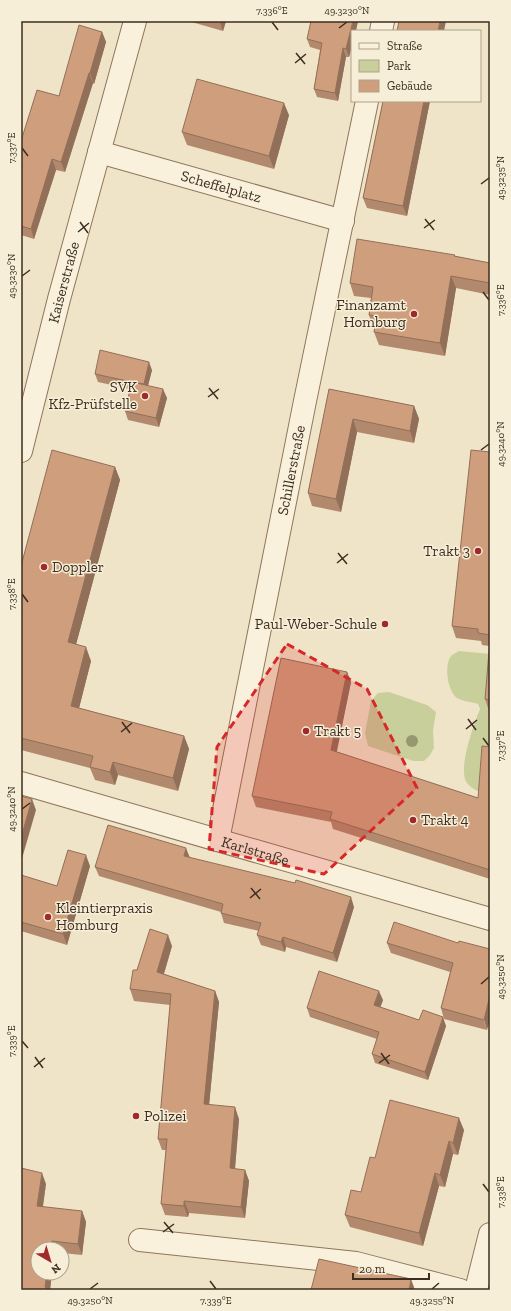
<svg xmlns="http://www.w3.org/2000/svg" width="511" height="1311" viewBox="0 0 511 1311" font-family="'Zilla Slab',serif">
<rect width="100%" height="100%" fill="#f0e4c8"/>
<g fill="#c9cf9b">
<path d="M459 651 490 654 489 711 490 712V757L483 793C477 791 472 789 467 783 457 770 474 724 480 709L478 704C472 702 462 701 457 698 447 690 444 665 451 656 453 654 457 652 459 651Z"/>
<path d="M389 692 427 705 436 712 433 731 434 748 430 755 424 761H413L368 746 365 733 371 701 378 693Z"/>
</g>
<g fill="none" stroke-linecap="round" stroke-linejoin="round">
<defs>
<g id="minor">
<path d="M381 31 383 21"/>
<path id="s1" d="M99 152 343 221"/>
<path id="s2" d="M21 451 59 299 135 21"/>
<path id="s3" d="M21 783 490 919"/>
<path id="s4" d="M218 840 305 401 367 101"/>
<path d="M140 1240 356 1263 460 1290"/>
<path d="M476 1290 490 1234"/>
</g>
</defs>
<use href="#minor" stroke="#8d765c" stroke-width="24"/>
<use href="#minor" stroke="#faf1dc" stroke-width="22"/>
</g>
<circle fill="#96986f" cx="412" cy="741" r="6"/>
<g fill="#b2896c">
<path d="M188 21H226L223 31Z"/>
<path d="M358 21 349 57H346L338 101 317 97 314 89 320 50 310 47 307 39Z"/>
<path d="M102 32 106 42 94 84 93 83 65 172 56 170 34 239 21 235V141L59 96Z"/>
<path d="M383 101H430L407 216 367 208 363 198Z"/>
<path d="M289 115 274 169 187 145 182 132Z"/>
<path d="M455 255V256L490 263V295L456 288 445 356 379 345 374 332 375 328H373L369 315 371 298 354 296 350 283Z"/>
<path d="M152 370 148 386 167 398 159 427 128 420 125 411 130 389 98 382 95 374Z"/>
<path d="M329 389 414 406 419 419 414 443 357 432 341 512 312 506 308 493Z"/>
<path d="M490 452V700L489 646 482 645 481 641 456 638 452 626Z"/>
<path d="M115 467 120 480 76 644 91 661 79 708 184 736 189 749 178 791 118 775 115 785 95 780 90 768 21 750V566Z"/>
<path d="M347 672 351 682 336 752 478 798 490 747V879L333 829 331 822 256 807 252 796Z"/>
<path d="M485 699 490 700V712L489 711Z"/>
<path d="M189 857 354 907 337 962 286 947 285 952 261 945 257 935 259 931 224 923 221 913V912L99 876 95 867Z"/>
<path d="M90 866 67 945 21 931V875L57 886Z"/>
<path d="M387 943H458L487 1030 444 1019 441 1008 450 972 391 953Z"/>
<path d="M172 946 164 974 215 991 219 1002 209 1105 239 1119 235 1169 245 1170 249 1181 245 1218 189 1213 188 1217 165 1215 161 1204 166 1150H162L158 1139 170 1005 134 1001 130 989 137 970Z"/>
<path d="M383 1000 380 1007 419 1020 446 1026 428 1080 375 1063 372 1054 377 1039 310 1017 307 1008Z"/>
<path d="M464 1130 458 1155 453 1154 445 1187 439 1186 423 1246 350 1227 345 1215 361 1192 375 1158Z"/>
<path d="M46 1184 43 1207 82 1211 86 1222 82 1255 62 1253V1249H38V1273H52L50 1290H21Z"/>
</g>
<g fill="#916f58">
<path d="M220 21H226L223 31 220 22Z"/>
<path d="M353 21H358L356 31H352V46L349 57 346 49Z"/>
<path d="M440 21H446L444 31H438Z"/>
<path d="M102 32 106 42 94 84 90 73Z"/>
<path d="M343 48 346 57 338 101 335 93Z"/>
<path d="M89 73 93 83 65 172 61 162Z"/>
<path d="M424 101H430L407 216 403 206Z"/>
<path d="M284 103 289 115 274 169 269 156Z"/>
<path d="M52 159 56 170 34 239 31 229Z"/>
<path d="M451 276 456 288 445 356 440 343Z"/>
<path d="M149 362 152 370 146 393 144 385Z"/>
<path d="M163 389 167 398 159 427 156 418Z"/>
<path d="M414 406 419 419 414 443 410 431Z"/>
<path d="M353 419 357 432 341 512 336 499Z"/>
<path d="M115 467 120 480 73 656 68 642Z"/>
<path d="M86 647 91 661 76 720 71 706Z"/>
<path d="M347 672 351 682 335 761 331 750Z"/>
<path d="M184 736 189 749 178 791 173 778Z"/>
<path d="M113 762 118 775 115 785 110 772Z"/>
<path d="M32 799 36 810 21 862V838Z"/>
<path d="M186 848 190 858 184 856Z"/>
<path d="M86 855 90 866 67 945 63 934Z"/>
<path d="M351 897 354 907 337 962 333 953Z"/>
<path d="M168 935 172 946 161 983 157 972Z"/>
<path d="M283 937 286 947 285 952 281 942Z"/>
<path d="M215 991 219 1002 208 1116 204 1104Z"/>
<path d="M379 991 383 1000 378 1014 374 1005Z"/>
<path d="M490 995V1020L487 1030 484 1020Z"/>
<path d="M443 1017 446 1026 428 1080 425 1072Z"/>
<path d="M235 1107 239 1119 234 1180 230 1168Z"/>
<path d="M459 1118 464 1130 458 1155 453 1143Z"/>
<path d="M449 1141 453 1154 445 1187 440 1175Z"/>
<path d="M245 1170 249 1181 245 1218 241 1207Z"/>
<path d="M42 1173 46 1184 41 1217 37 1206Z"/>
<path d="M435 1173 439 1186 423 1246 419 1233Z"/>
<path d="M184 1201 189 1213 188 1217 184 1206Z"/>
<path d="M82 1211 86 1222 82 1255 78 1244Z"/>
<path d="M52 1241 54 1249H50Z"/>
<path d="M47 1273H52L50 1290 45 1287Z"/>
<path d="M411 1279 415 1290H409Z"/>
</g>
<g fill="#cf9f7d" stroke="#916f58">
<path d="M311 21H353L346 49 343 48 335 93 314 89 322 43 307 39Z"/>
<path d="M399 21H440L438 31H397Z"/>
<path d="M79 25 102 32 90 73H89L61 162 52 159 31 229 21 226V141L37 90 59 96Z"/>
<path d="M197 79 284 103 269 156 182 132Z"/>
<path d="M383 101H424L403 206 363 198Z"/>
<path d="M357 239 455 255 454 256 490 263V283L451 276 440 343 374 332 377 316 369 315 373 287 350 283Z"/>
<path d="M100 350 149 362 144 384 132 382 95 374Z"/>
<path d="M132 382 163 389 156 418 125 411Z"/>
<path d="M329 389 414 406 410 431 353 419 336 499 308 493Z"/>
<path d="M52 450 115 467 68 642 86 647 71 706 184 736 173 778 113 762 110 772 90 767 93 756 21 738V566Z"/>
<path d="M471 450 490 452V635L478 633V629L452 626Z"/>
<path d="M490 640V700L485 699Z"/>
<path d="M281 658 347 672 331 750 478 798 482 746 490 747V870L330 819 332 812 252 796Z"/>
<path d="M21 796 32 799 21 838Z"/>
<path d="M108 825 186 848 184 856 295 883 296 880 351 897 333 953 283 937 281 942 257 935 261 923 221 913 223 904 95 867Z"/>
<path d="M68 850 86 855 63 934 21 922V875L57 886Z"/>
<path d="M394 922 458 943 459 941 490 949V995L484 1020 441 1008 453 963 387 943Z"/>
<path d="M150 929 168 935 157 972 215 991 204 1104 235 1107 230 1168 245 1170 241 1207 184 1201V1206L161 1204 167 1139H158L171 994 130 989 133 970H137Z"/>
<path d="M319 971 379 991 374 1005 419 1020 423 1010 443 1017 425 1072 372 1054 379 1032 307 1008Z"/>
<path d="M390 1100 459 1118 453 1143 449 1141 440 1175 435 1173 419 1233 345 1215 351 1190 361 1192 370 1157 375 1158Z"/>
<path d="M21 1168 42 1173 37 1206 82 1211 78 1244 52 1241 50 1249H38V1273H47L45 1287 50 1290H21Z"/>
<path d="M319 1259 411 1279 409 1290H311Z"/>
</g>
<path fill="#d62828" fill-opacity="0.2" stroke="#d62828" stroke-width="3" stroke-dasharray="8 5" stroke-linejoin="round" d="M287 644 367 689 417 788 324 874 209 849 217 747Z"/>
<path fill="none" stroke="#3d2e20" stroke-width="1.5" d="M272 22 278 30M339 28 347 22M296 53 305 64M295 63 306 54M22 148 28 156M481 184 489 178M425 219 434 230M80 222 88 233M424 228 435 220M78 232 89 223M22 276 30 270M483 292 489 300M209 388 218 399M208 397 219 389M481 450 489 444M338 553 347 564M337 563 348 554M22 594 28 602M468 719 476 730M122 722 130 733M466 729 477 720M121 732 132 723M483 738 489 746M22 809 30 803M251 888 260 899M250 898 261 889M481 984 489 977M22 1041 28 1048M381 1053 389 1064M35 1057 43 1068M379 1063 390 1055M34 1067 45 1058M483 1184 489 1192M164 1222 173 1233M163 1232 174 1224M210 1281 216 1289M90 1289 98 1283M432 1289 439 1283"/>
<g fill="#9e2a2b" stroke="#f7eed8" stroke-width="1.5">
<circle cx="414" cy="314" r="4"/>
<circle cx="145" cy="396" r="4"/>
<circle cx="478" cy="551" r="4"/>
<circle cx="44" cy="567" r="4"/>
<circle cx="385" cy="624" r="4"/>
<circle cx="306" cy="731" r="4"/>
<circle cx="413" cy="820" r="4"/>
<circle cx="48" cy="917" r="4"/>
<circle cx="136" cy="1116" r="4"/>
</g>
<g text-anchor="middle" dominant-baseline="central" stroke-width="3" stroke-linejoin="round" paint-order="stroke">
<g font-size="15" fill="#3d2e20" stroke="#f7eed8">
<text stroke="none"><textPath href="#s1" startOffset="127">Scheffelplatz</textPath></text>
<text stroke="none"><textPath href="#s2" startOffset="174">Kaiserstraße</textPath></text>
<text stroke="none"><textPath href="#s4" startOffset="377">Schillerstraße</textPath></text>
<text stroke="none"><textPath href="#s3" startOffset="244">Karlstraße</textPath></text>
</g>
<g font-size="15" fill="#3d2e20" stroke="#f7eed8" text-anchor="start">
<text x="406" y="305" text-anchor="end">Finanzamt<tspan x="406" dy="17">Homburg</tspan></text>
<text x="137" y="387" text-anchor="end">SVK<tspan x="137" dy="17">Kfz-Prüfstelle</tspan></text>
<text x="470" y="551" text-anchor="end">Trakt 3</text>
<text x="52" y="567">Doppler</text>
<text x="377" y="624" text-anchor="end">Paul-Weber-Schule</text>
<text x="314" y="731">Trakt 5</text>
<text x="421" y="820">Trakt 4</text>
<text x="56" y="908">Kleintierpraxis<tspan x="56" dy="17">Homburg</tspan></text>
<text x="144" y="1116">Polizei</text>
</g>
</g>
<rect width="511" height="1311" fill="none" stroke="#f7eed8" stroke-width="44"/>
<rect x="351" y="30" width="130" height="72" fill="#f7eed8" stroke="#ada18e"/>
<rect x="359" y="43" width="20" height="6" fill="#faf1dc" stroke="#ada18e"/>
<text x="387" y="50" font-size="12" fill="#3d2e20">Straße</text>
<rect x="359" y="60" width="20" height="12" fill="#c9cf9b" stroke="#ada18e"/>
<text x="387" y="70" font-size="12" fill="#3d2e20">Park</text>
<rect x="359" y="80" width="20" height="12" fill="#cf9f7d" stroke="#ada18e"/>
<text x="387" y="90" font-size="12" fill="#3d2e20">Gebäude</text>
<g transform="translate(50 1261) rotate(142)"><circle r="19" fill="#f7eed8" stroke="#ada18e"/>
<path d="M0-3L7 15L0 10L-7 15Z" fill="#9e2a2b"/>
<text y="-6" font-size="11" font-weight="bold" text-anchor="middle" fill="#3d2e20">N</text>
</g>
<path d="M353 1273v6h76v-6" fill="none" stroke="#3d2e20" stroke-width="2"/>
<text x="359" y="1273" font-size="12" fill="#3d2e20" stroke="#f7eed8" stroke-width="3" paint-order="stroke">20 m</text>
<rect x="22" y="22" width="467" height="1267" fill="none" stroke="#3d2e20" stroke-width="1.5"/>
<g font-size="10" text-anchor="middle" fill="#3d2e20">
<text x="272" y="14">7.336°E</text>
<text x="347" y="14">49.3230°N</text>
<text transform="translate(11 148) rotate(-90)" y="4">7.337°E</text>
<text transform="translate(500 178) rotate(-90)" y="4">49.3235°N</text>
<text transform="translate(11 276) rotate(-90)" y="4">49.3230°N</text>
<text transform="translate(500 300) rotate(-90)" y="4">7.336°E</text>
<text transform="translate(500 444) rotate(-90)" y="4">49.3240°N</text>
<text transform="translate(11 594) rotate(-90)" y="4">7.338°E</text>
<text transform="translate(500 746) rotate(-90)" y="4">7.337°E</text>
<text transform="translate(11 809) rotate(-90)" y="4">49.3240°N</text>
<text transform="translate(500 977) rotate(-90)" y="4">49.3250°N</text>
<text transform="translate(11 1041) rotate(-90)" y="4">7.339°E</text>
<text transform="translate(500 1192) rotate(-90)" y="4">7.338°E</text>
<text x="90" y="1304">49.3250°N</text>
<text x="216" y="1304">7.339°E</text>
<text x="432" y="1304">49.3255°N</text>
</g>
</svg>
